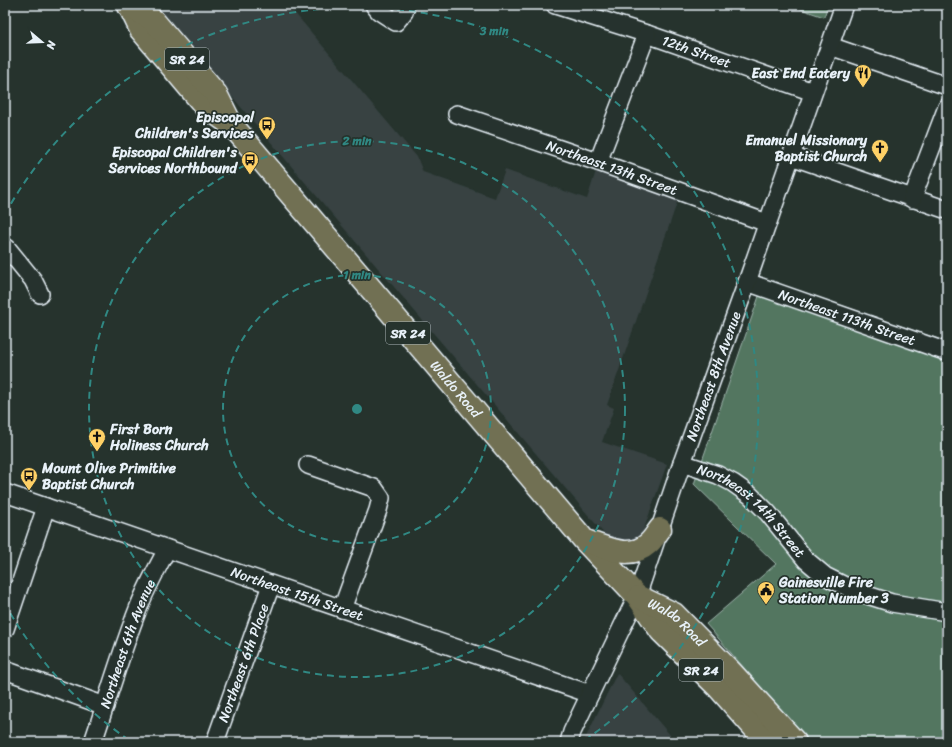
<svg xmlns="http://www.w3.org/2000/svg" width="952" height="747" viewBox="0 0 952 747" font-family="Sriracha,sans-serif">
<rect width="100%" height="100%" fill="#26332d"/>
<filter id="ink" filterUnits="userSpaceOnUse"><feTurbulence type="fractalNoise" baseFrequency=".025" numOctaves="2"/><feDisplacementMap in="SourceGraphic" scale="8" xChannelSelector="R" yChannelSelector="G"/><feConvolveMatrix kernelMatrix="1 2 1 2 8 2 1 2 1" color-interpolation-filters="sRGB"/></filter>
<g filter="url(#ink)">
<g fill="#374242">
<path d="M154 5H288L417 157 423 172 495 198 505 170 587 199 596 171 678 200 607 405 614 408 602 442 667 464 640 540 631 545 606 536Z"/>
<path d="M617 673 676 742H584L586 737Z"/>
</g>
<g fill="#537660" stroke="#9eb4ac">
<path d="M789 5H828L824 17Z"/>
<path d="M765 279 947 342V742H808L706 624 776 564 694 484Z"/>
</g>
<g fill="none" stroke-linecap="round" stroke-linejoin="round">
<defs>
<g id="minor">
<path d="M374 5 379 11 396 22 404 12 406 5"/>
<path id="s1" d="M555 5 647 34 813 92"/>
<path d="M830 46 947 86"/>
<path id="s2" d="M457 114 598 162 767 223"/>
<path d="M791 156 947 210"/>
<path d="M598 162 647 34"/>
<path d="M912 199 947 107"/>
<path d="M5 247 7 248 33 280 40 294"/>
<path id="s3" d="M747 282 947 352"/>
<path id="s4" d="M682 463 718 475 733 483 750 495 768 513 806 560 825 576 855 591 892 603 947 612"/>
<path d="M308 465 374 488 381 498 378 510 342 609"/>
<path id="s5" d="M5 493 590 694"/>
<path d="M5 629 46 507"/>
<path d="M5 670 105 706"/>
<path id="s6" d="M93 742C108 698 121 652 138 609 146 588 157 569 167 549"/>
<path id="s7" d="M215 742 271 585"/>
<path id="s8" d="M569 742 572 732 590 694 637 596 682 463 747 282 844 5"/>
</g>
<g id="highway">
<path d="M129 5 141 30 205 106 229 123"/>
<path id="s9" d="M129 6 153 20 216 94 231 124 585 541 637 596 661 631 718 687 767 742"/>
<path d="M588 542C608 548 630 560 648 544 653 540 656 534 660 529"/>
<path id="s10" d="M639 597 674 614 731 672 795 742"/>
</g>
</defs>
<use href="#minor" stroke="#e8f1f8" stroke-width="20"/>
<use href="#highway" stroke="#e8f1f8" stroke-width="25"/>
<use href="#minor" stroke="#26332d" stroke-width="17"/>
<use href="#highway" stroke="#716f52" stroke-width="22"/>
</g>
</g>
<g fill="none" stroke="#308883" stroke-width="2" stroke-dasharray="7 5">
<circle cx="357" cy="409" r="134"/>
<circle cx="357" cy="409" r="268"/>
<path d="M129 740A402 402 0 0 1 5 604M5 214A402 402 0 1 1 585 740"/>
</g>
<defs>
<symbol id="restaurant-pin" viewBox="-11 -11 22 30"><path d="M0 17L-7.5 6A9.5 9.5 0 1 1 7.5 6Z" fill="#ffd166" stroke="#26332d"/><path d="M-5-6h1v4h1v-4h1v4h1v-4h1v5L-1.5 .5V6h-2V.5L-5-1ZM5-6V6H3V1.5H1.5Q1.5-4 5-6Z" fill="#111"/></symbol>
<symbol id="bus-pin" viewBox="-11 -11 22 30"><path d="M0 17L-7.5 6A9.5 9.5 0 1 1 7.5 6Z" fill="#ffd166" stroke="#26332d"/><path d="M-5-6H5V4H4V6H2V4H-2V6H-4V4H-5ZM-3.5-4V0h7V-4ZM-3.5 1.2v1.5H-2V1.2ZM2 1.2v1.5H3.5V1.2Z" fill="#111"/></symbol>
<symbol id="church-pin" viewBox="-11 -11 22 30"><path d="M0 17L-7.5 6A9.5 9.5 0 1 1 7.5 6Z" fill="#ffd166" stroke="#26332d"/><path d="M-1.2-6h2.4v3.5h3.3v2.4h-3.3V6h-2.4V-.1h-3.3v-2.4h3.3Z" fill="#111"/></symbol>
<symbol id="civic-pin" viewBox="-11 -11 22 30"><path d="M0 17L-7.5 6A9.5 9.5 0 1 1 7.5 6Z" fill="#ffd166" stroke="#26332d"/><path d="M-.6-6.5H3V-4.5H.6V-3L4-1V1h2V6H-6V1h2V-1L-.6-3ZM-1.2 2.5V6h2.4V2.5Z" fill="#111"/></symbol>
</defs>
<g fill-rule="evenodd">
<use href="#restaurant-pin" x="853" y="63" width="20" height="27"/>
<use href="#bus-pin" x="257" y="115" width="20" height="27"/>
<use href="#church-pin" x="870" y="138" width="20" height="27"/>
<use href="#bus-pin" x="240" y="150" width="20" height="27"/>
<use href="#church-pin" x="87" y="427" width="20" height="27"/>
<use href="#bus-pin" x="19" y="466" width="20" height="27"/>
<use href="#civic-pin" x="756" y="580" width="20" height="27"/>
</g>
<g text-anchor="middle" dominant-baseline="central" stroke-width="3.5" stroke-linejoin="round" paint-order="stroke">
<g fill="#26332d" stroke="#aeb8bb" stroke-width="1">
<rect x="165" y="48" width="44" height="22" rx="3"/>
<rect x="386" y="322" width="44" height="22" rx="3"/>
<rect x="679" y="659" width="44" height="22" rx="3"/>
</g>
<g font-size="13" font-weight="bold" fill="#e8f1f8">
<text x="187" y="59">SR 24</text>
<text x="408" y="333">SR 24</text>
<text x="701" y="670">SR 24</text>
</g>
<g font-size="14" fill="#e8f1f8" stroke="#26332d">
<text stroke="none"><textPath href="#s1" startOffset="149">12th Street</textPath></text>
<text stroke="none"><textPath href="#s2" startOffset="164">Northeast 13th Street</textPath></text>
<text stroke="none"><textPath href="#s3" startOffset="106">Northeast 113th Street</textPath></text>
<text stroke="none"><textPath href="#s8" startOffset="394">Northeast 8th Avenue</textPath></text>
<text stroke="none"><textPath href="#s9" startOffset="506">Waldo Road</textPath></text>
<text stroke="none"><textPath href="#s4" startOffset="86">Northeast 14th Street</textPath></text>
<text stroke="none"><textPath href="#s5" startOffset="309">Northeast 15th Street</textPath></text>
<text stroke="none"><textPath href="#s10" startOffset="46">Waldo Road</textPath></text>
<text stroke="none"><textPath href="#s6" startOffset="104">Northeast 6th Avenue</textPath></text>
<text stroke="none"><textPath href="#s7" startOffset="84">Northeast 6th Place</textPath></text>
</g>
<g font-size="14" font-weight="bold" fill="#e8f1f8" stroke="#26332d" text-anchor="end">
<text x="850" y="73">East End Eatery</text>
<text x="254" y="117">Episcopal<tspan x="254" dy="16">Children's Services</tspan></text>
<text x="867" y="140">Emanuel Missionary<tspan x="867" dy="16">Baptist Church</tspan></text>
<text x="237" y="152">Episcopal Children's<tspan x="237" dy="16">Services Northbound</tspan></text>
<text x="110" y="429" text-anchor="start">First Born<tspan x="110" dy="16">Holiness Church</tspan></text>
<text x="42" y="468" text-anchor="start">Mount Olive Primitive<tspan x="42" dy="16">Baptist Church</tspan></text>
<text x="779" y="582" text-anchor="start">Gainesville Fire<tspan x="779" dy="16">Station Number 3</tspan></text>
</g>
</g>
<circle cx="357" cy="409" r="6" fill="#308883" stroke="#26332d" stroke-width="2"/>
<g font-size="12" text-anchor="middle" font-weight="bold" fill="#308883" stroke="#26332d" stroke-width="3.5" stroke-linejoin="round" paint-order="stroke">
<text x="494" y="35">3 min</text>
<text x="357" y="145">2 min</text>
<text x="357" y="279">1 min</text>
</g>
<rect width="952" height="747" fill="none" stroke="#26332d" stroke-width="20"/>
<rect x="10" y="10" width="932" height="727" fill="none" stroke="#e8f1f8" stroke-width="1.5" filter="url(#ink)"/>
<g transform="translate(42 42) rotate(109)" stroke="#26332d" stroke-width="3" paint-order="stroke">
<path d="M0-3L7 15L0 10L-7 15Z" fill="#e8f1f8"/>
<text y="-6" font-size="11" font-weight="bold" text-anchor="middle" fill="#e8f1f8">N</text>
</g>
</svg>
